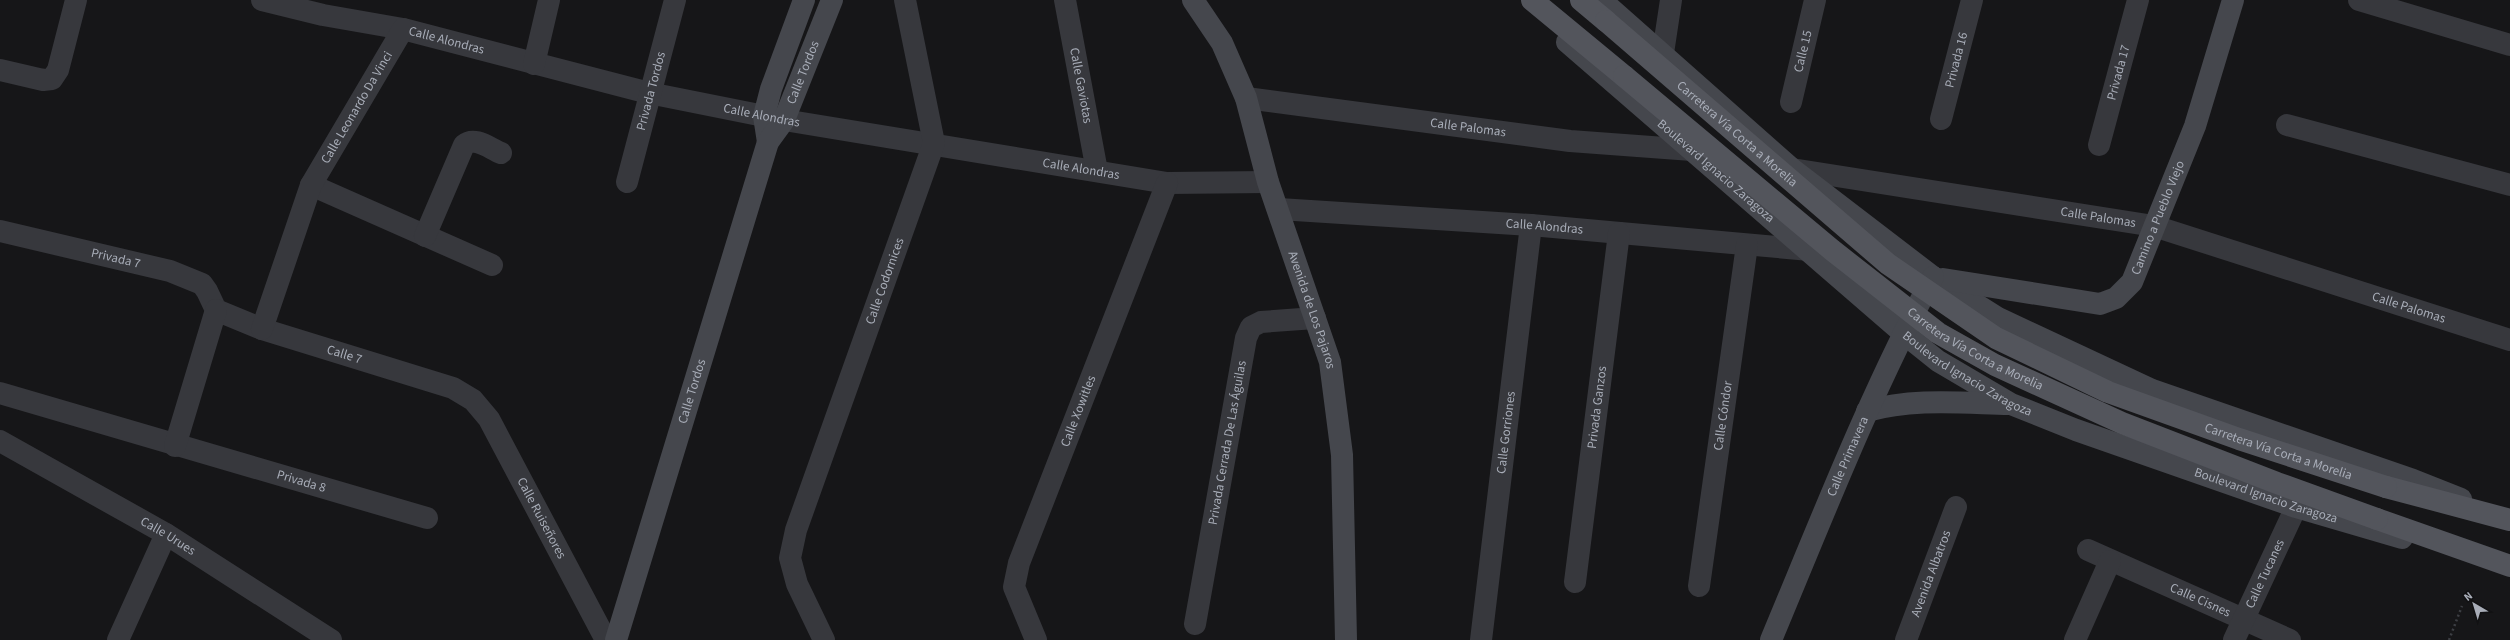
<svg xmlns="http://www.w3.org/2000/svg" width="2510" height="640" viewBox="0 0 2510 640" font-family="'Source Sans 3',sans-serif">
<rect width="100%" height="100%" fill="#161618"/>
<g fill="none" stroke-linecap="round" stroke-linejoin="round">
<path stroke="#3d3f44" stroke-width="2.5" stroke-dasharray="2 3" stroke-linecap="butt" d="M2449 640 2462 606"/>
<g stroke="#37383d" stroke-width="22">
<path id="s1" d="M262 0 323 15 403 29 649 93 784 120 1167 183 1268 182"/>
<path id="s2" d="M1065 0 1097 171"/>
<path d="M2359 0 2510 45"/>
<path d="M1663 53 1671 0"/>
<path d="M534 64 549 0"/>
<path d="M0 70 43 80 52 79 58 70 76 0"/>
<path id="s3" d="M1246 98 1570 141 1692 150"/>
<path id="s4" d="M1791 102 1815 0"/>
<path id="s5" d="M1941 119 1972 0"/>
<path d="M2287 125 2510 185"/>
<path id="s6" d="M2099 145 2138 0"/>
<path id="s7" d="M1792 169 2154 226 2510 340"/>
<path id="s8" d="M627 182 675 0"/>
<path d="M311 185 492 265"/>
<path id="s9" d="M1279 209 1531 225 1810 250"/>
<path id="s10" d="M0 231 170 271 202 284 207 291 216 310"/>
<path d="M425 236 464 145C475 136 489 148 501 153"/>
<path id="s11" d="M216 310 262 329 453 388 473 400 489 419 606 640"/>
<path id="s12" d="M262 329 311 185 403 29"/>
<path id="s13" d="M0 393 427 518"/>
<path id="s14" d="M0 441 166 534 331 640"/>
<path d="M175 446 216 310"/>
<path id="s15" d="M2088 550 2290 640"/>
<path id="s16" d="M1575 582 1619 233"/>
<path id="s17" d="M1699 586 1747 245"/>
<path id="s18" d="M1195 624 1246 338 1251 327 1261 322 1315 318"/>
<path d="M118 640 166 534"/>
<path id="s19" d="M824 640 797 584 790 558 796 530 934 143 905 0"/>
<path id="s20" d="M1036 640 1014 587 1019 563 1167 183"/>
<path id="s21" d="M1481 640 1531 225"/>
<path id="s22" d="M1906 640 1956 507"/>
<path d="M2075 640 2110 561"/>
<path id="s23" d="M2234 640 2296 507"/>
</g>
<g stroke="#45474d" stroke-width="22">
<path id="s24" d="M1193 0 1222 43 1246 98 1268 182 1330 362 1342 455 1346 640"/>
<path d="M1601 0 1792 169 1933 277 1998 318 2152 390 2413 480 2461 499"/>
<path id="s25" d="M1567 42 1903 333 1938 361 2011 404 2076 430 2296 507 2402 538"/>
<path d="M768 142 764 116 771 89 804 0"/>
<path id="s26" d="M1943 279 2100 304 2116 298 2132 282 2195 126 2233 0"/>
<path d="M1867 411C1913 398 1961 403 2009 404"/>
<path id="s27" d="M616 640 768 142 784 120 832 0"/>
<path id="s28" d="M1771 640C1822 518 1870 394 1933 277"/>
</g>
<g stroke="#53555c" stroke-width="22">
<path d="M1532 0 1624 76"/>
<path d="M1581 0 1606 21"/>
<path d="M2386 487 2510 520"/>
<path d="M2377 519 2510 566"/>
</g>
<g stroke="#53555c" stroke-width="22">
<path id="s29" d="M1606 21 1888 264 1996 338 2108 392 2239 439 2386 487"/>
<path id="s30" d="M1624 76 1832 250 1938 333 1995 365 2122 423 2277 483 2377 519"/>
</g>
</g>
<g text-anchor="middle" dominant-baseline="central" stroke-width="3" stroke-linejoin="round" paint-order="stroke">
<g font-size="13" fill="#a8adb8" stroke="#111113">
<text stroke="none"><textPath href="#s1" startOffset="189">Calle Alondras</textPath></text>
<text stroke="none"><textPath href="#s4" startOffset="52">Calle 15</textPath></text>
<text stroke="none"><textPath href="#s5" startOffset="61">Privada 16</textPath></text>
<text stroke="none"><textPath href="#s27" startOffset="599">Calle Tordos</textPath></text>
<text stroke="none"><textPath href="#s6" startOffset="75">Privada 17</textPath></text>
<text stroke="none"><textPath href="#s2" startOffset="87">Calle Gaviotas</textPath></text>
<text stroke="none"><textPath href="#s8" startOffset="94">Privada Tordos</textPath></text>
<text stroke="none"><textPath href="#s12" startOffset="242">Calle Leonardo Da Vinci</textPath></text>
<text stroke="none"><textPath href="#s1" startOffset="513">Calle Alondras</textPath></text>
<text stroke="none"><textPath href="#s3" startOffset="224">Calle Palomas</textPath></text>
<text stroke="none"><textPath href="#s29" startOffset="173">Carretera Vía Corta a Morelia</textPath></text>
<text stroke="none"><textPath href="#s1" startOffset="837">Calle Alondras</textPath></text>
<text stroke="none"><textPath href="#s25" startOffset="197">Boulevard Ignacio Zaragoza</textPath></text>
<text stroke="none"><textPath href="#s26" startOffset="268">Camino a Pueblo Viejo</textPath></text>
<text stroke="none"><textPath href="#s7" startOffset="310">Calle Palomas</textPath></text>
<text stroke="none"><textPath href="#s9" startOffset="266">Calle Alondras</textPath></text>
<text stroke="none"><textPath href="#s10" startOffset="119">Privada 7</textPath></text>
<text stroke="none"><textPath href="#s19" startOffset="382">Calle Codornices</textPath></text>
<text stroke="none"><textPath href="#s7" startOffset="634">Calle Palomas</textPath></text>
<text stroke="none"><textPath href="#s24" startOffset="334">Avenida de Los Pajaros</textPath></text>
<text stroke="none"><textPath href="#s30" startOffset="446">Carretera Vía Corta a Morelia</textPath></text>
<text stroke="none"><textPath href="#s11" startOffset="136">Calle 7</textPath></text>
<text stroke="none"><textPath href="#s25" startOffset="521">Boulevard Ignacio Zaragoza</textPath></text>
<text stroke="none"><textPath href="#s27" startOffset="260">Calle Tordos</textPath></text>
<text stroke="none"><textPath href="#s16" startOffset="176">Privada Ganzos</textPath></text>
<text stroke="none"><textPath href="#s20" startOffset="245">Calle Xowitles</textPath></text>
<text stroke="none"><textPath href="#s17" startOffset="172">Calle Cóndor</textPath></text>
<text stroke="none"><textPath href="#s21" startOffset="209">Calle Gorriones</textPath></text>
<text stroke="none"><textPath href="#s18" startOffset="184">Privada Cerrada De Las Águilas</textPath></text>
<text stroke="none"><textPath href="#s29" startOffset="808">Carretera Vía Corta a Morelia</textPath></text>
<text stroke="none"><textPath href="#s28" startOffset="199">Calle Primavera</textPath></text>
<text stroke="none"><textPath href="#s13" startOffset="314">Privada 8</textPath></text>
<text stroke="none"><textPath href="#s25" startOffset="845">Boulevard Ignacio Zaragoza</textPath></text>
<text stroke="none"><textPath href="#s11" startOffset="410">Calle Ruiseñores</textPath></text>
<text stroke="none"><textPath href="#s14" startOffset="193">Calle Urues</textPath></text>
<text stroke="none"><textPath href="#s23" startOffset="73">Calle Tucanes</textPath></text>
<text stroke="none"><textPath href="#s22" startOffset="71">Avenida Albatros</textPath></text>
<text stroke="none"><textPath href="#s15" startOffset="123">Calle Cisnes</textPath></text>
</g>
</g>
<g transform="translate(2474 604) rotate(322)" stroke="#111113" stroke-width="3" paint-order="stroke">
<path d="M0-3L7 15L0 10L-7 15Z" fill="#a8adb8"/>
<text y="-6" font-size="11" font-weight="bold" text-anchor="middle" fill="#a8adb8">N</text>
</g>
</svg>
